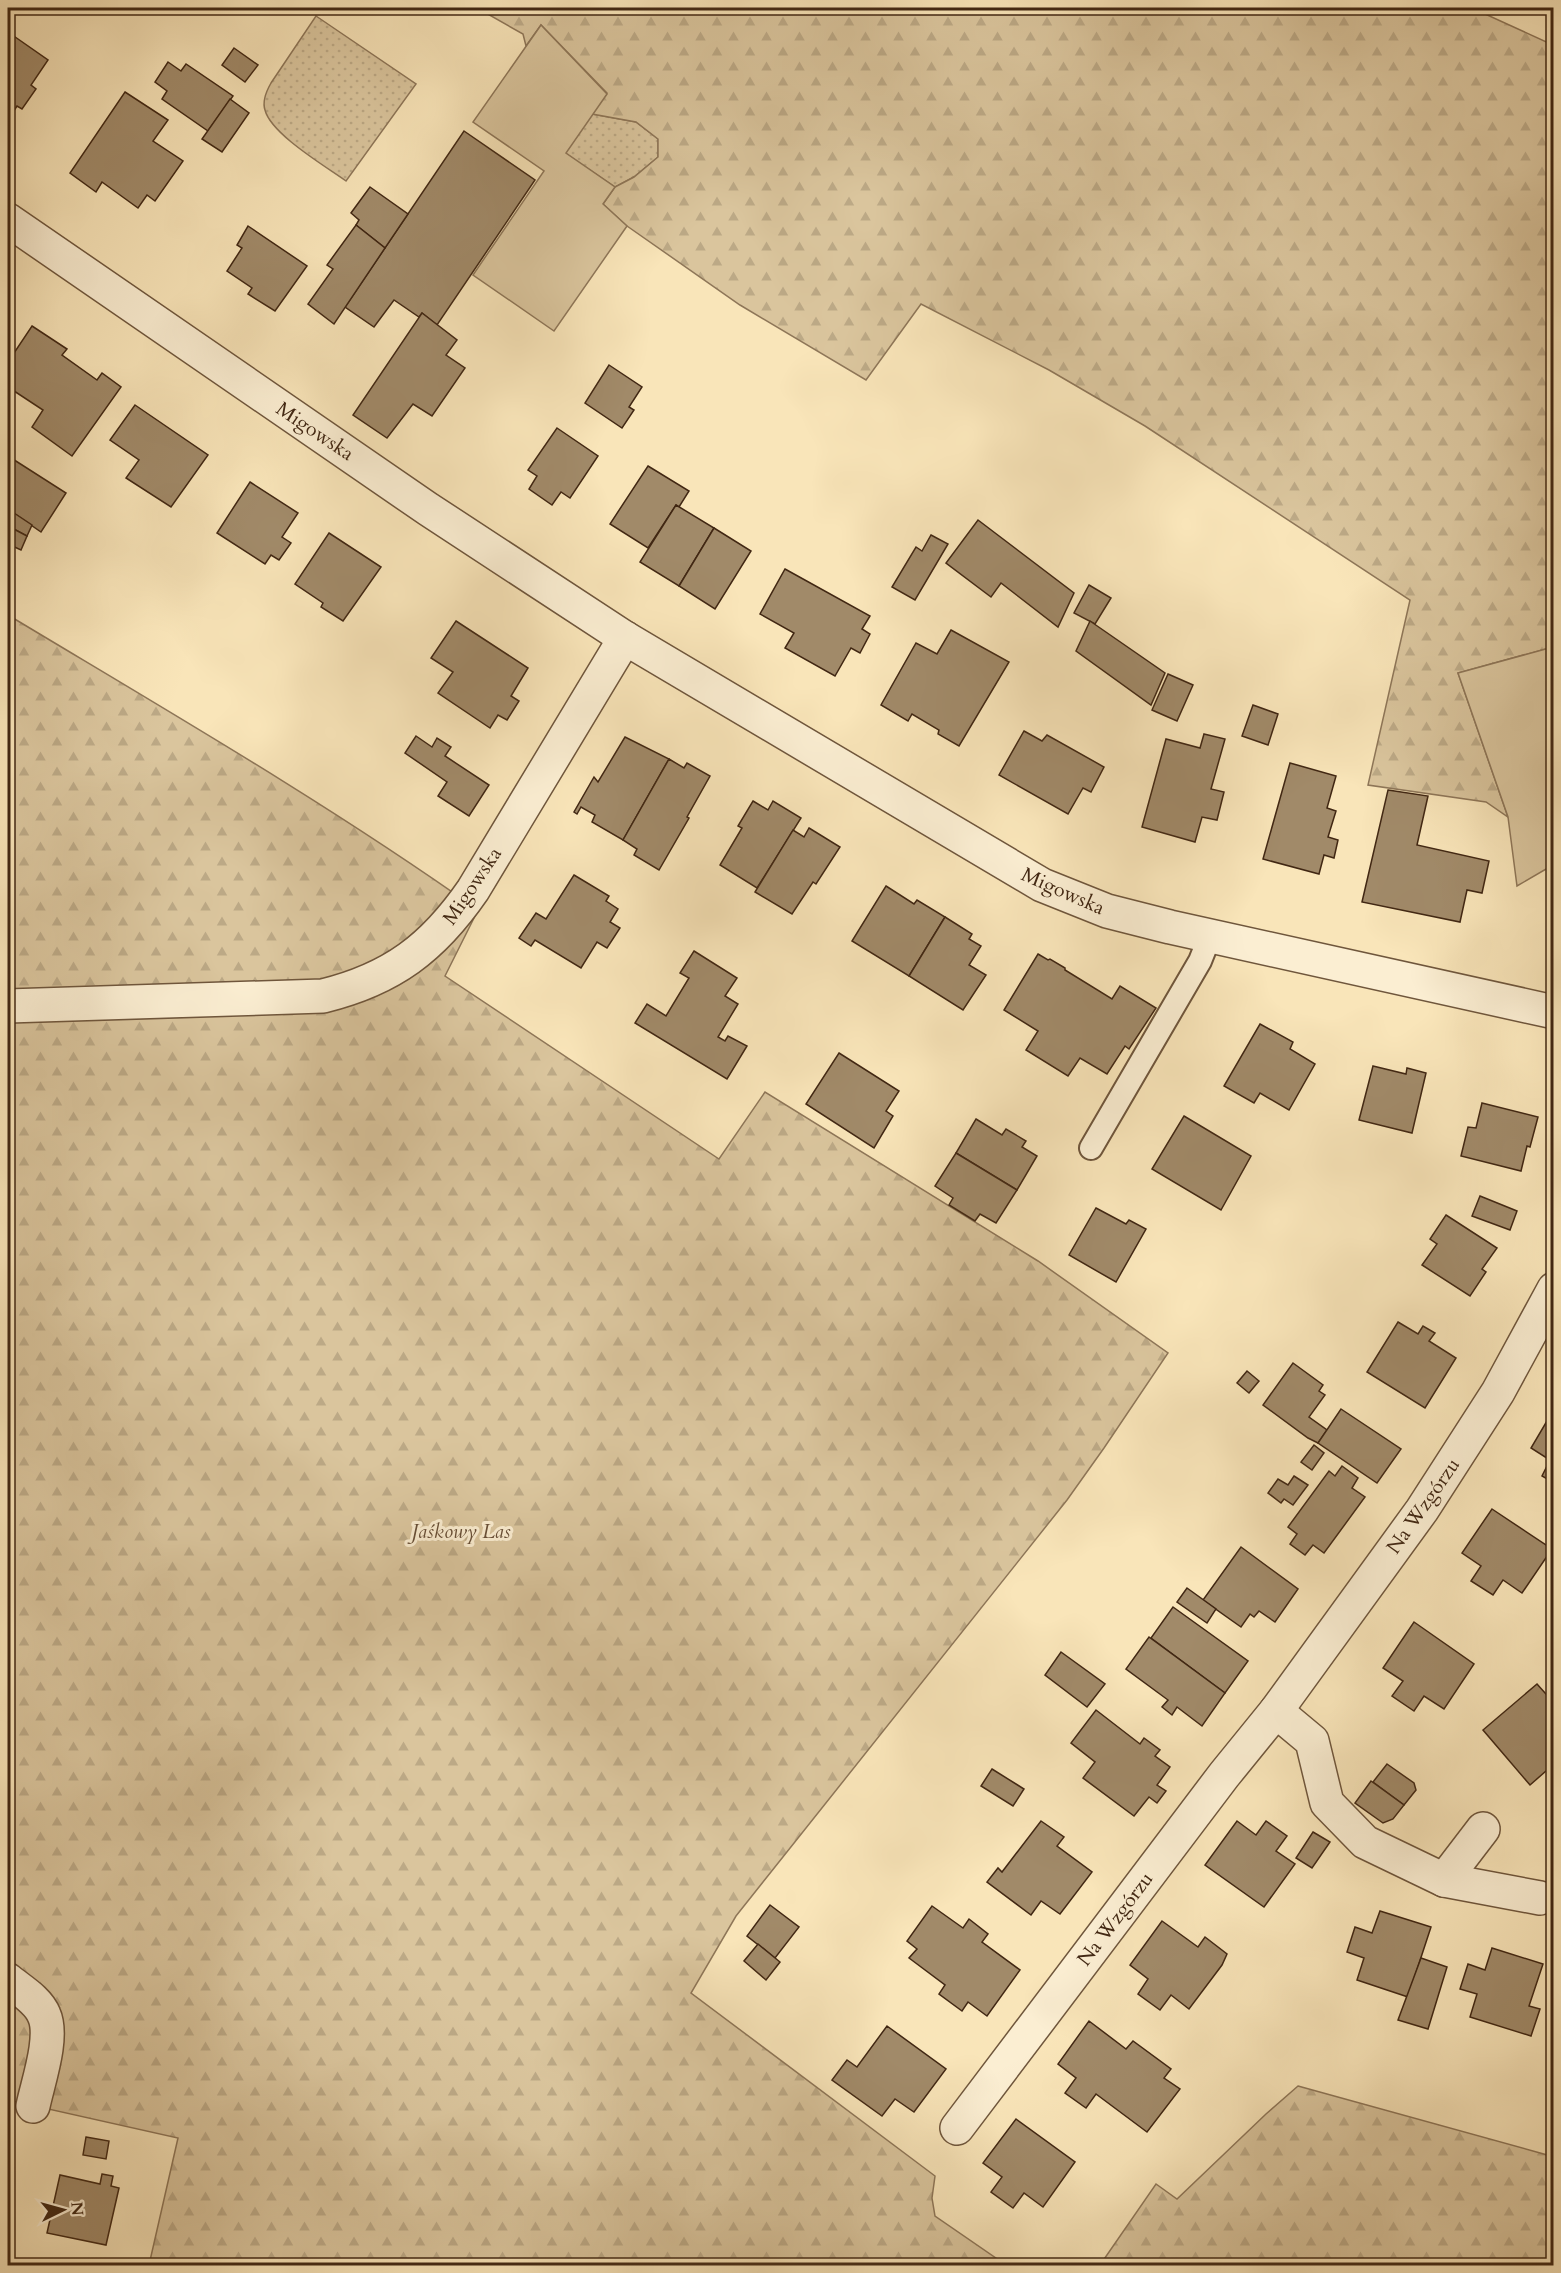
<svg xmlns="http://www.w3.org/2000/svg" width="1561" height="2273" viewBox="0 0 1561 2273" font-family="Cardo,serif">
<defs>
<pattern id="grass-dots" width="8" height="8" patternUnits="userSpaceOnUse" patternTransform="scale(1.5)"><rect width="8" height="8" fill="#dac59d"/><path d="M2 2h.1M6 6h.1" fill="none" stroke="#bca986" stroke-width="1.8" stroke-linecap="round"/></pattern>
<pattern id="forest-firs" width="22" height="20" patternUnits="userSpaceOnUse" patternTransform="scale(1.5)"><rect width="22" height="20" fill="#dac59d"/><path d="M5 1l3.5 6h-7zM16 11l3.5 6h-7z" fill="#bca986"/></pattern>
</defs>
<rect width="100%" height="100%" fill="#f9e5b9"/>
<filter id="stains"><feTurbulence type="fractalNoise" baseFrequency=".00333" numOctaves="4"/><feColorMatrix values="0 0 0 0 .2 0 0 0 0 .09 0 0 0 0 .02 0 0 0 .5 -.17"/></filter>
<radialGradient id="worn" r=".72"><stop offset=".6" stop-color="#630" stop-opacity="0"/><stop offset="1" stop-color="#630" stop-opacity=".3"/></radialGradient>
<g fill="url(#grass-dots)" stroke="#8e7658" stroke-width="1.5">
<path d="M316 16 416 84 346 181C325 166 271 134 265 110 262 101 267 90 271 83Z"/>
<path d="M592 114 636 122 658 139V157L634 177 615 187 565 153Z"/>
</g>
<g fill="url(#forest-firs)" stroke="#8e7658" stroke-width="1.5">
<path d="M477 8H1472L1553 45V647L1458 673 1508 817 1486 802 1368 785 1410 600 1145 426 1049 370 921 304 866 380 740 305 627 226 603 204 615 187 634 177 658 157V139L636 122 592 114 607 93 541 25 526 46 523 34Z"/>
<path d="M8 615C166 710 327 803 478 910L445 976 719 1159 765 1092 1038 1261 1168 1353 1104 1448 1067 1500 736 1916 691 1993 935 2176 932 2198 935 2216 1006 2265H149L178 2138 8 2100Z"/>
<path d="M1298 2086 1551 2156 1553 2152V2265H1100L1156 2184 1177 2199 1266 2114Z"/>
</g>
<g fill="#dac59d" stroke="#8e7658" stroke-width="1.5">
<path d="M541 25 607 94 566 153 615 187 603 204 627 226 554 331 473 275 544 171 473 122Z"/>
<path d="M1553 647V865L1517 886 1508 817 1458 673Z"/>
</g>
<g fill="#a18a69" stroke="#412713" stroke-width="1.5">
<path d="M8 32 48 60 31 85 36 89 22 109 17 106 8 120Z"/>
<path d="M234 48 258 65 245 82 222 65Z"/>
<path d="M168 62 181 71 186 64 233 96 208 131 162 99 167 91 155 82Z"/>
<path d="M125 92 168 120 153 141 183 161 155 201 147 195 138 208 102 182 96 192 70 173Z"/>
<path d="M230 99 249 113 222 152 202 139Z"/>
<path d="M464 131 535 180 437 325 422 313 419 317 394 300 374 327 345 307Z"/>
<path d="M370 187 408 214 385 248 356 225 359 220 351 213Z"/>
<path d="M356 225 385 248 334 324 308 304 333 269 327 265Z"/>
<path d="M248 226 307 266 275 311 248 294 252 288 227 271 242 248 237 245Z"/>
<path d="M422 313 457 340 446 355 465 368 432 416 413 404 387 438 353 415Z"/>
<path d="M32 326 67 349 62 355 97 380 102 373 121 387 72 456 32 427 43 410 8 387V362Z"/>
<path d="M609 365 642 387 629 407 634 410 622 428 585 403Z"/>
<path d="M135 405 208 455 171 507 126 478 139 460 110 440Z"/>
<path d="M557 428 598 456 570 498 561 492 552 505 529 489 537 476 528 470Z"/>
<path d="M8 456 66 493 41 532 8 509Z"/>
<path d="M648 466 689 491 679 507 676 505 648 548 610 524Z"/>
<path d="M250 482 298 513 282 537 291 543 279 560 271 555 265 564 217 533Z"/>
<path d="M676 505 714 528 679 586 640 562Z"/>
<path d="M8 509 32 525 27 536 8 526Z"/>
<path d="M978 520 1074 593 1058 627 1001 583 991 597 946 563Z"/>
<path d="M8 526 27 536 21 550 8 544Z"/>
<path d="M714 528 751 551 715 609 679 586Z"/>
<path d="M329 533 381 567 343 621 321 607 323 603 295 584Z"/>
<path d="M931 535 948 544 915 600 892 587 916 547 922 551Z"/>
<path d="M785 569 870 616 862 629 870 634 860 653 851 648 835 676 785 648 794 633 760 614Z"/>
<path d="M1089 585 1111 598 1095 624 1074 613Z"/>
<path d="M456 621 528 668 511 696 519 701 507 720 498 715 490 728 438 693 453 672 431 658Z"/>
<path d="M1090 621 1165 673 1151 705 1076 651Z"/>
<path d="M951 630 1009 662 959 746 938 734 939 730 912 714 908 721 881 705 916 643 937 654Z"/>
<path d="M1168 674 1193 685 1177 721 1152 710Z"/>
<path d="M1253 705 1278 714 1268 745 1242 736Z"/>
<path d="M1024 731 1042 741 1047 735 1104 767 1091 792 1083 788 1068 814 999 775Z"/>
<path d="M1204 734 1225 739 1211 789 1224 792 1217 820 1202 817 1195 842 1142 827 1166 739 1200 748Z"/>
<path d="M416 736 432 747 437 738 451 747 445 756 489 785 469 816 438 796 447 782 405 753Z"/>
<path d="M625 737 669 759 623 840 592 822 595 815 581 807 577 814 574 812 594 777 598 782Z"/>
<path d="M669 759 684 768 687 763 710 776 687 817 689 818 659 870 634 855 637 849 623 840Z"/>
<path d="M1290 763 1336 776 1327 808 1336 811 1328 837 1338 840 1334 858 1324 855 1319 874 1263 859Z"/>
<path d="M1388 790 1428 796 1417 845 1489 861 1482 893 1467 890 1460 922 1362 902Z"/>
<path d="M753 801 768 810 773 801 801 818 757 888 720 865 742 828 738 826Z"/>
<path d="M809 828 840 847 816 884 813 882 792 914 755 892 793 830 804 837Z"/>
<path d="M574 875 609 896 606 901 618 909 610 922 620 928 607 948 597 942 581 968 535 940 531 946 519 938 536 913 546 919Z"/>
<path d="M886 886 914 904 917 900 945 917 909 976 852 941Z"/>
<path d="M945 917 972 934 969 939 981 946 969 965 986 975 963 1010 909 976Z"/>
<path d="M694 951 737 978 725 996 738 1004 718 1037 725 1041 728 1036 747 1046 727 1079 635 1023 647 1004 666 1016 689 978 680 973Z"/>
<path d="M1038 954 1048 960 1050 959 1065 968V970L1112 999 1120 986 1156 1008 1129 1049 1125 1046 1107 1074 1080 1058 1068 1076 1026 1050 1038 1031 1004 1010Z"/>
<path d="M1260 1024 1293 1042 1290 1049 1315 1064 1289 1110 1260 1093 1254 1103 1224 1086Z"/>
<path d="M839 1053 899 1091 886 1111 893 1116 874 1148 806 1104Z"/>
<path d="M1373 1066 1406 1074 1407 1068 1426 1073 1412 1133 1359 1120Z"/>
<path d="M1482 1103 1538 1117 1530 1147 1527 1146 1521 1171 1461 1156 1468 1127 1476 1128Z"/>
<path d="M1184 1116 1251 1156 1221 1210 1152 1169Z"/>
<path d="M976 1119 1002 1135 1006 1129 1026 1141 1022 1147 1037 1156 1017 1190 956 1153Z"/>
<path d="M956 1153 1017 1190 996 1223 980 1214 975 1221 949 1205 953 1198 935 1186Z"/>
<path d="M1480 1196 1517 1211 1510 1230 1472 1216Z"/>
<path d="M1096 1208 1126 1224 1129 1220 1146 1229 1116 1282 1069 1255Z"/>
<path d="M1446 1215 1497 1248 1482 1269 1486 1272 1470 1296 1422 1265 1437 1244 1430 1239Z"/>
<path d="M1398 1322 1418 1334 1423 1326 1435 1333 1429 1341 1456 1358 1425 1408 1367 1372Z"/>
<path d="M1293 1363 1323 1385 1319 1391 1325 1395 1309 1417 1327 1430 1318 1443 1308 1438 1263 1405Z"/>
<path d="M1247 1371 1259 1381 1249 1393 1237 1383Z"/>
<path d="M1341 1409 1401 1449 1377 1483 1318 1443Z"/>
<path d="M1554 1409V1483L1542 1476 1550 1460 1531 1448Z"/>
<path d="M1314 1445 1324 1453 1312 1470 1301 1462Z"/>
<path d="M1342 1466 1358 1478 1352 1488 1365 1497 1324 1553 1313 1545 1305 1555 1290 1544 1297 1534 1288 1527 1329 1471 1335 1476Z"/>
<path d="M1294 1476 1308 1485 1293 1505 1284 1499 1281 1503 1268 1493 1278 1479 1288 1485Z"/>
<path d="M1492 1509 1552 1549 1522 1593 1503 1580 1493 1595 1471 1581 1481 1566 1462 1553Z"/>
<path d="M1241 1547 1298 1589 1275 1622 1259 1611 1254 1617 1250 1614 1241 1627 1203 1600Z"/>
<path d="M1187 1588 1216 1609 1207 1623 1177 1602Z"/>
<path d="M1173 1607 1248 1661 1225 1693 1151 1638Z"/>
<path d="M1414 1622 1474 1664 1444 1709 1424 1696 1414 1711 1392 1696 1403 1681 1383 1668Z"/>
<path d="M1149 1637 1225 1693 1202 1726 1177 1707 1172 1715 1162 1707 1168 1700 1126 1669Z"/>
<path d="M1061 1652 1105 1684 1087 1707 1045 1675Z"/>
<path d="M1537 1684 1554 1703V1764L1530 1785 1483 1730Z"/>
<path d="M1096 1710 1140 1744 1144 1738 1160 1750 1155 1756 1170 1767 1157 1785 1166 1791 1157 1803 1149 1797 1134 1816 1083 1778 1095 1762 1071 1743Z"/>
<path d="M1387 1764 1414 1783 1416 1790 1404 1805 1373 1782Z"/>
<path d="M992 1769 1024 1789 1013 1806 981 1786Z"/>
<path d="M1371 1781 1404 1805 1393 1819 1383 1823 1355 1803Z"/>
<path d="M1041 1821 1064 1837 1057 1846 1092 1872 1060 1914 1041 1901 1031 1915 987 1882 998 1868 1002 1872Z"/>
<path d="M1237 1821 1256 1835 1266 1821 1287 1836 1276 1851 1295 1864 1264 1907 1205 1865Z"/>
<path d="M1313 1832 1330 1842 1312 1868 1296 1858Z"/>
<path d="M770 1905 799 1927 775 1958 747 1936Z"/>
<path d="M932 1906 963 1928 969 1919 988 1934 982 1942 1020 1970 987 2016 968 2002 962 2011 939 1994 945 1985 909 1958 917 1949 907 1941Z"/>
<path d="M1380 1911 1431 1927 1408 1997 1357 1980 1364 1958 1347 1952 1355 1927 1372 1933Z"/>
<path d="M1162 1921 1198 1947 1205 1937 1227 1954 1222 1965 1189 2009 1171 1995 1160 2010 1138 1994 1148 1979 1130 1965Z"/>
<path d="M758 1944 780 1962 766 1980 744 1961Z"/>
<path d="M1492 1948 1543 1964 1529 2006 1540 2009 1531 2036 1470 2017 1477 1994 1460 1989 1468 1964 1485 1970Z"/>
<path d="M1421 1958 1447 1967 1428 2029 1398 2020Z"/>
<path d="M1089 2021 1126 2049 1133 2041 1171 2069 1164 2078 1180 2089 1147 2132 1096 2094 1086 2108 1065 2093 1076 2078 1058 2064Z"/>
<path d="M887 2026 946 2069 914 2112 895 2099 882 2116 832 2080 847 2060 857 2067Z"/>
<path d="M1016 2119 1075 2162 1043 2207 1024 2193 1013 2208 991 2192 1002 2177 983 2163Z"/>
<path d="M86 2137 109 2141 106 2159 83 2155Z"/>
<path d="M102 2174 113 2176 111 2186 119 2188 106 2245 47 2233 60 2175 100 2184Z"/>
</g>
<g fill="none" stroke-linecap="round" stroke-linejoin="round">
<defs>
<path id="service" d="M1091 1148 1200 961 1210 936"/>
<g id="minor">
<path d="M8 220 428 509 625 638 1042 885 1107 911 1170 927 1554 1012"/>
<path d="M8 1006 323 996C392 979 433 948 473 890L625 638"/>
<path d="M1276 1711 1312 1741 1327 1803 1365 1842 1444 1880 1540 1898"/>
<path d="M1444 1880 1483 1829"/>
<path d="M8 1980C20 1990 38 2000 44 2015 54 2037 38 2082 33 2106"/>
<path d="M957 2128 1224 1775 1276 1711 1422 1510 1498 1392 1554 1289"/>
</g>
</defs>
<use href="#service" stroke="#6f563c" stroke-width="26"/>
<use href="#minor" stroke="#6f563c" stroke-width="36"/>
<use href="#service" stroke="#fbeed2" stroke-width="22"/>
<use href="#minor" stroke="#fbeed2" stroke-width="33"/>
</g>
<g text-anchor="middle" dominant-baseline="central" stroke-width="6" stroke-linejoin="round" paint-order="stroke">
<g font-size="20" fill="#412713" stroke="#fbeed2">
<text transform="translate(315 431) rotate(34)">Migowska</text>
<text transform="translate(472 886) rotate(-56)">Migowska</text>
<text transform="translate(1063 891) rotate(24)">Migowska</text>
<text transform="translate(1423 1506) rotate(-55)">Na Wzgórzu</text>
<text transform="translate(1115 1919) rotate(-53)">Na Wzgórzu</text>
</g>
<g font-size="20" font-style="italic" fill="#674e36" stroke="#fbeed2">
<text x="461" y="1531">Jaśkowy Las</text>
</g>
</g>
<rect width="1561" height="2273" fill="none" stroke="#f9e5b9" stroke-width="30"/>
<rect x="9" y="9" width="1543" height="2255" fill="none" stroke="#412713" stroke-width="3"/>
<rect x="15" y="15" width="1531" height="2243" fill="none" stroke="#412713" stroke-width="1.5"/>
<g transform="translate(63 2210) rotate(85)" stroke="#fbeed2" stroke-width="4.5" paint-order="stroke">
<path d="M0-4.5L10 22L0 15L-10 22Z" fill="#412713"/>
<text y="-9" font-size="16" font-weight="bold" text-anchor="middle" fill="#412713">N</text>
</g>
<rect width="100%" height="100%" filter="url(#stains)"/>
<rect width="100%" height="100%" fill="url(#worn)"/>
</svg>
